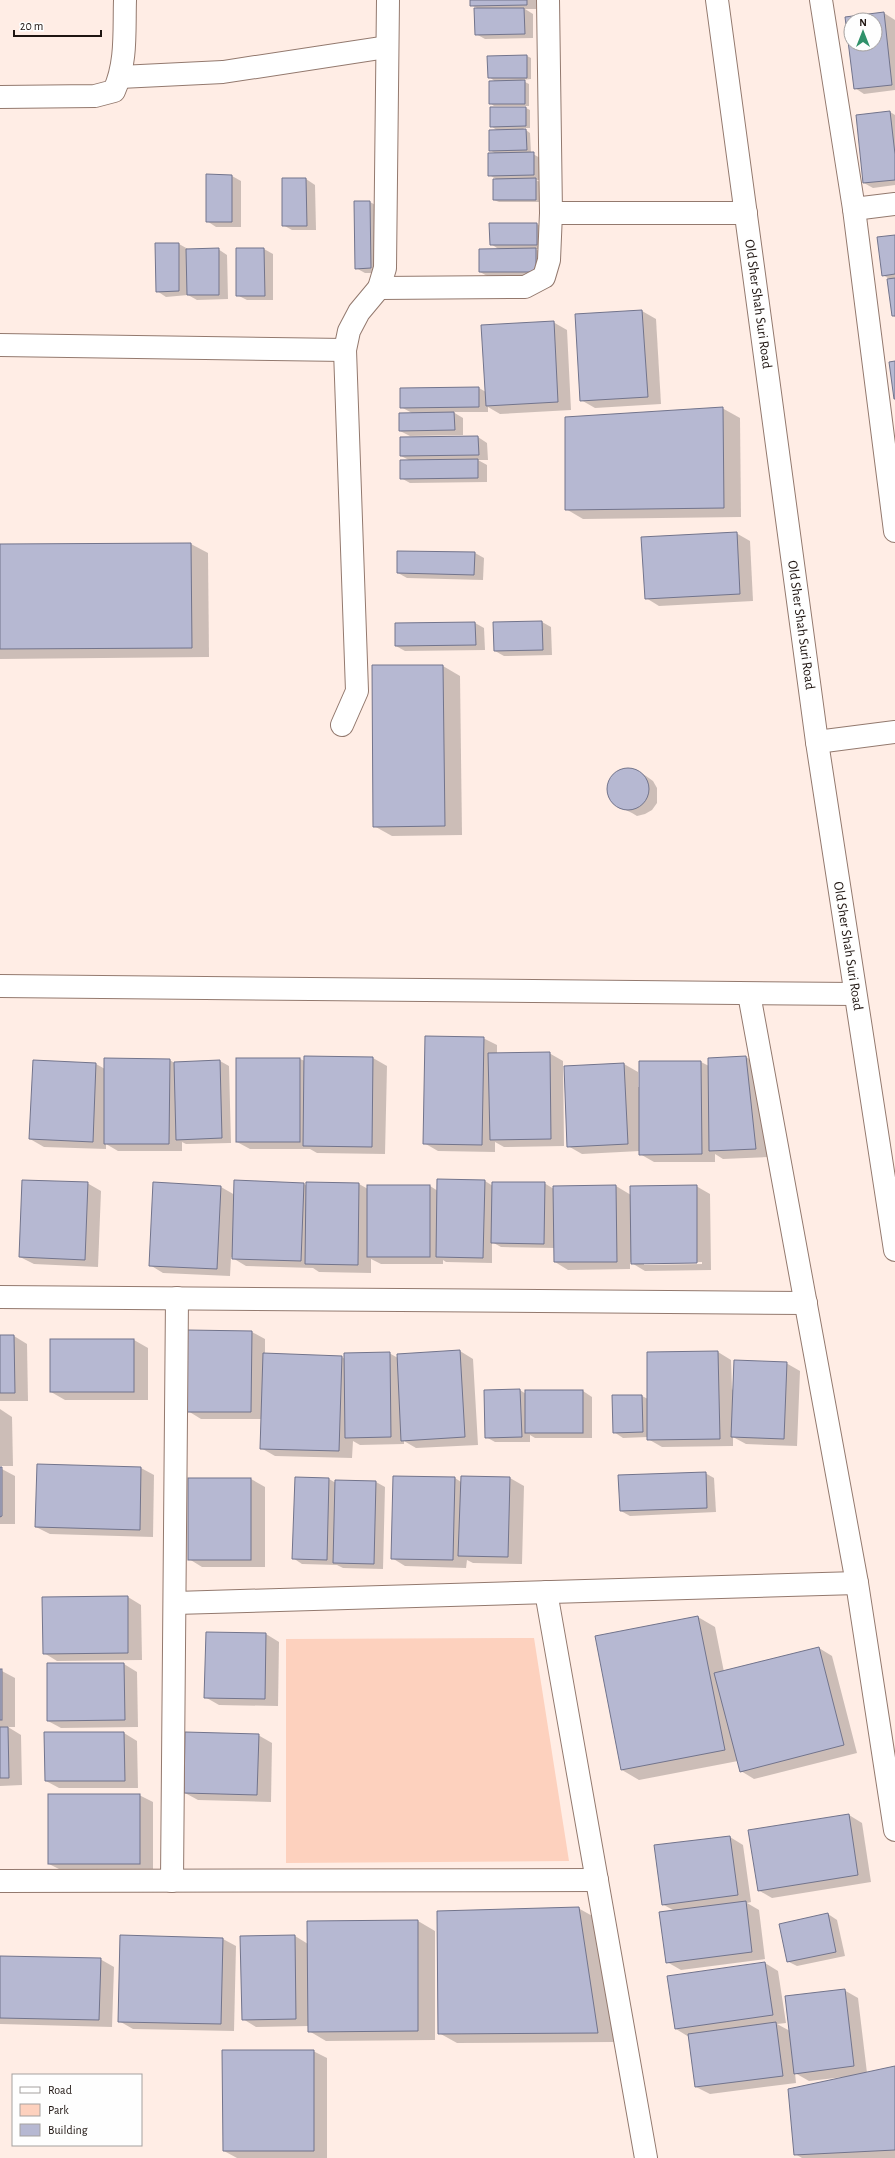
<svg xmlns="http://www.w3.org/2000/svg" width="895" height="2158" viewBox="0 0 895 2158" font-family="'Alegreya Sans',sans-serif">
<rect width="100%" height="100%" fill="#ffede5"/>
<path fill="#fdd1be" d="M534 1638 569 1861 286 1863V1639Z"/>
<g fill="#0003" fill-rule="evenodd">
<path d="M471 0H536V9H525L533 14V38L485 39 476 34 479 9 471 5Z"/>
<path d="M884 13 895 20V17V90L864 94 855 88 847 18ZM851 20H875V44H851Z"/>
<path d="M527 56 531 58V79L521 80 529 84V106H494L490 103 496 82 489 77Z"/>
<path d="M526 108 530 110V128H523L530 133 531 153 542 159 543 180H536L540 182V202H499L494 200 498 180 489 175 496 154 490 150 498 131 491 126Z"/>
<path d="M890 112 895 115V185L873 188 864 183Z"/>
<path d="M232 176 241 181V227H216L207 221Z"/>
<path d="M283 179H306L315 185 316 230H292L283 225Z"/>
<path d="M370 202 379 207 380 273H365L356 268Z"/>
<path d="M537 224 546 229V249H536L545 255V276L489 277 480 272 500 250 491 244Z"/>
<path d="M895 236V317L893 315 891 280 883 275Z"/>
<path d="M179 244 188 249H218L227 255 228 299 197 300 188 295 166 297 157 291Z"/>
<path d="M264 249 273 254V300H247L237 295Z"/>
<path d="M642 311 656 319 661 404 595 408 581 400 576 315Z"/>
<path d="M553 322 567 330 571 410 500 414 488 407V412H453L463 418V435L410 436 400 431 412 413 401 407 479 388 486 392Z"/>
<path d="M722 408 740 418 741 517 583 519 566 509Z"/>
<path d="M478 437 487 443 488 460H478L487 465V482L410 483 401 478 411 461 401 456V438Z"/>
<path d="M736 533 750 541 753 601 659 606 646 598Z"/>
<path d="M191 544 208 553 209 657 0 659V545Z"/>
<path d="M475 553 484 558 483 580 407 578 398 573Z"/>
<path d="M542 622 551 627 552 655 504 656 495 651 494 623Z"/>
<path d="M475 623 484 628 485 650 405 651 396 646V624Z"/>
<path d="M373 666H443L460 676 462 835 392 836 374 826Z"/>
<path d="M628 769 636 770 646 776 653 781 657 788V803L652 810 645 814 637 816 632 813 613 804 609 797 607 789 614 775Z"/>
<path d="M483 1038 497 1045V1054L549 1053 563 1061 564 1146 504 1147 495 1142V1152L438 1151 424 1143Z"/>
<path d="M305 1057 373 1058 387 1066 385 1154 317 1153 310 1149H250L237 1142V1059H300L305 1061Z"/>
<path d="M746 1057 760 1065 769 1157 723 1159 715 1154V1162H654L640 1154V1151L582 1154 568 1146 565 1067 624 1064 638 1072V1087H640L701 1062 709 1066V1059Z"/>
<path d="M170 1060 174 1063 220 1061 229 1066 231 1143 186 1144 182 1142V1151H118L106 1144V1149L44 1147 30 1139 96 1064 105 1069Z"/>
<path d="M235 1181 304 1184 307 1186V1183L359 1184 368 1189 430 1186 438 1191 485 1181 493 1186 544 1183 554 1189V1187L616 1186 631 1195 696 1186 710 1194 711 1270 645 1271 630 1262V1269L568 1270 555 1262V1248L501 1247 492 1242V1263L446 1262 443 1260V1264H381L371 1259V1273L319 1272 313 1268 246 1266 231 1257 230 1276 163 1273 150 1265 221 1187 235 1195ZM702 1262V1264L644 1265V1263Z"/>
<path d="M87 1183 101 1191 98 1267 34 1264 20 1257Z"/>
<path d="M252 1332 265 1339V1354L342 1357 345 1359 389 1353 398 1358 460 1351 473 1359 478 1445 416 1448 404 1441V1444L360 1445 353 1441 352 1458 275 1456 261 1448 262 1419H201L188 1411Z"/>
<path d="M0 1336H14L27 1344 28 1401H0Z"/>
<path d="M51 1340H134L148 1348V1400H65L51 1392Z"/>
<path d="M718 1352 731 1360 732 1390 786 1363 800 1371 797 1446 746 1444 733 1437V1446L662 1447 648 1439V1437L623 1438 614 1432 613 1396H642L648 1399V1353Z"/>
<path d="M520 1390 526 1394 583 1391 592 1397V1438H535L530 1435V1442H495L486 1437Z"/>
<path d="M0 1409 12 1417 13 1466H0Z"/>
<path d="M38 1465 141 1468 154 1475 153 1537 50 1534 36 1527Z"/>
<path d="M0 1468 15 1476V1524H0Z"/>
<path d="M705 1473 714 1478 716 1512 630 1516 621 1511Z"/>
<path d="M462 1477 510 1478 524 1486 522 1564 473 1563 467 1560 466 1568 405 1566 392 1558 455 1478 461 1482Z"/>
<path d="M295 1478 329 1479 336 1483 376 1482 385 1487 383 1569 343 1568 337 1565 302 1564 293 1558Z"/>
<path d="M189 1479H251L265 1487V1567H202L189 1559Z"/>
<path d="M128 1597 141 1605 142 1660 57 1661 44 1653Z"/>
<path d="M698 1617 715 1627 724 1672 819 1648 832 1656 857 1753 754 1779 741 1771 738 1761 639 1780 622 1770 596 1637Z"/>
<path d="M207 1633 266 1634 279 1642 278 1706 219 1705 205 1697Z"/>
<path d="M124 1664 137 1672 138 1727 61 1728 48 1721Z"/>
<path d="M0 1670 15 1678V1727H8L21 1735 22 1785 0 1786Z"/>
<path d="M124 1733 137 1741 138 1788H59L46 1781Z"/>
<path d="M258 1735 272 1743 271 1802 198 1800 185 1793Z"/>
<path d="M139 1795 153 1802V1871H63L49 1864Z"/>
<path d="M849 1815 862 1823 871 1882 772 1898 758 1890Z"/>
<path d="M730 1837 743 1845 751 1902 747 1903 759 1910 765 1959 681 1970 667 1962 675 1911 662 1904Z"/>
<path d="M578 1908 596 1918 614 2042 457 2043 439 2033Z"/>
<path d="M828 1914 837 1920 845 1956 797 1966 787 1961Z"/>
<path d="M418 1921 435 1931V2040L326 2041 309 2031V2026L256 2027 243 2019 295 1936 308 1944Z"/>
<path d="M223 1939 236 1946 234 2031 133 2029 119 2021Z"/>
<path d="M0 1957 100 1959 114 1967 112 2027 0 2024Z"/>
<path d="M765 1963 778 1971 786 2023 777 2024 790 2031 844 1990 858 1998 867 2073 895 2067V2158H802L795 2154 844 2077 809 2081 795 2073 796 2083 710 2094 696 2087 689 2037 676 2029Z"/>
<path d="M313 2051 327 2058V2158H237L224 2151Z"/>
</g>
<g fill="#b6b8d2" stroke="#72748c" fill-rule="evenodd">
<path d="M470 0H527V5L470 6Z"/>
<path d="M474 8H524L525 34 475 35Z"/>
<path d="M884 12 892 85 854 89 845 17ZM851 20H875V44H851Z"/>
<path d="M527 55V78H488L487 56Z"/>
<path d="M525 80V104H489V81Z"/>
<path d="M490 107H526V126L490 127Z"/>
<path d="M890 111 895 154V180L863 183 856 115Z"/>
<path d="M526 129 527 150 489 151V130Z"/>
<path d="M534 152V175L488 176V153Z"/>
<path d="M206 174 232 175V222H206Z"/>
<path d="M282 178H306L307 226H282Z"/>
<path d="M536 178V200H493V179Z"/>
<path d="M354 201H370L371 268 355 269Z"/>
<path d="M489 223H537V245H490Z"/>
<path d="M895 235V274L882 276 877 237Z"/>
<path d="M155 243H179V291L156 292Z"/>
<path d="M219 248V295H187L186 249Z"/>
<path d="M236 248H264L265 296H236Z"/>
<path d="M536 248V272H479V249Z"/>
<path d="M895 278V316H892L887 279Z"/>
<path d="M642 310 648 397 580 401 575 314Z"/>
<path d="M554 321 558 402 486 406 481 325Z"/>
<path d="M895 361V399H894L889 362Z"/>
<path d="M479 387V407L400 408V388Z"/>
<path d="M723 407 724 508 565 510V417Z"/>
<path d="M454 412 455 430 399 431V413Z"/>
<path d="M478 436 479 455 400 456V437Z"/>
<path d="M478 459V478L400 479V460Z"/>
<path d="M737 532 740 594 645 599 641 537Z"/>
<path d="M191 543 192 648 0 649V544Z"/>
<path d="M397 551 475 552 474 575 397 573Z"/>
<path d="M542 621 543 650 494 651 493 622Z"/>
<path d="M475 622 476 645 395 646V623Z"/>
<path d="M372 665H443L445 826 373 827Z"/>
<circle cx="628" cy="789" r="21"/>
<path d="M425 1036 484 1037 482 1145 423 1144Z"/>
<path d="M550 1052 551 1139 490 1140 488 1053Z"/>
<path d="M304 1056 373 1057 372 1147 303 1146Z"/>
<path d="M746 1056 756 1149 709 1151 708 1058Z"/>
<path d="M104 1058 170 1059 169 1144H104Z"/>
<rect x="236" y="1058" width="64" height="84"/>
<path d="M33 1060 96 1063 93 1142 29 1139Z"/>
<path d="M220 1060 222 1138 176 1140 174 1062Z"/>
<path d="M639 1061H701L702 1154 639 1155Z"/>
<path d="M624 1063 628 1144 567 1147 564 1066Z"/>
<path d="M437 1179 485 1180 483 1258 436 1257Z"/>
<path d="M22 1180 88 1182 85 1260 19 1257Z"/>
<path d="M234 1180 304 1183 301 1261 232 1259Z"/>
<path d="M153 1182 221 1186 217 1269 149 1266Z"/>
<path d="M306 1182 359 1183 358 1265 305 1264Z"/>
<path d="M492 1182H545L544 1244 491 1243Z"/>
<rect x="367" y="1185" width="63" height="72"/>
<path d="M616 1185 617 1262H554L553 1186Z"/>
<path d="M697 1185V1263L631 1264 630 1186Z"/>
<path d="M187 1330 252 1331 251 1412H187Z"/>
<path d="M0 1335H14L15 1393H0Z"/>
<rect x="50" y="1339" width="84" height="53"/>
<path d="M460 1350 465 1437 401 1441 397 1354Z"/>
<path d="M718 1351 720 1439 647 1440V1352Z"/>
<path d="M390 1352 391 1437 345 1438 344 1353Z"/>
<path d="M263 1353 342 1356 339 1451 260 1449Z"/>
<path d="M734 1360 787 1362 784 1439 731 1437Z"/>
<path d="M520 1389 522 1437 485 1438 484 1390Z"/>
<rect x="525" y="1390" width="58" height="43"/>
<path d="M612 1395H642L643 1432 613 1433Z"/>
<path d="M37 1464 141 1467 140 1530 35 1527Z"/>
<path d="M0 1467H2V1516L0 1517Z"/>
<path d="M706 1472 707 1508 620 1511 618 1475Z"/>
<path d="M393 1476 455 1477 453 1560 391 1559Z"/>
<path d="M461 1476 510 1477 508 1557 458 1556Z"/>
<path d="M295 1477 329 1478 327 1560 292 1559Z"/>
<rect x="188" y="1478" width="63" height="82"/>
<path d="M335 1480 376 1481 374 1564 333 1563Z"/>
<path d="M128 1596V1653L43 1654 42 1597Z"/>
<path d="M698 1616 725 1750 621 1770 595 1636Z"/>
<path d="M206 1632 266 1633 265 1699 204 1698Z"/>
<path d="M819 1647 844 1745 740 1772 714 1673Z"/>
<path d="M47 1663H124L125 1720 47 1721Z"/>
<rect x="0" y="1669" width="2" height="51"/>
<path d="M0 1727H8L9 1778H0Z"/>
<path d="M44 1732H124L125 1781H45Z"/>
<path d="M185 1732 259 1734 257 1795 184 1793Z"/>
<rect x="48" y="1794" width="92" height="70"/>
<path d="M849 1814 858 1875 758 1891 748 1830Z"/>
<path d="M730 1836 738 1895 662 1905 654 1845Z"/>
<path d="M746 1901 752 1952 666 1963 659 1912Z"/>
<path d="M579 1907 598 2033 438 2034 437 1911Z"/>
<path d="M828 1913 836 1952 787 1962 779 1924Z"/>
<path d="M418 1920V2031L308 2032 307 1921Z"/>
<path d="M120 1935 223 1938 221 2024 118 2022Z"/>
<path d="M295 1935 296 2019 242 2020 240 1936Z"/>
<path d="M0 1956 101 1958 99 2020 0 2018Z"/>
<path d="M765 1962 773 2015 675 2029 667 1976Z"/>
<path d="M845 1989 854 2066 794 2074 785 1996Z"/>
<path d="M776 2022 783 2076 695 2087 688 2034Z"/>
<path d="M222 2050H314V2151H223Z"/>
<path d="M895 2066V2150L794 2155 788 2089Z"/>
</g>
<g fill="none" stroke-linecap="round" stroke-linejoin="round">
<defs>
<g id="street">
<path d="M821 0 854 209 895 531"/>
<path d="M120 77 223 72 387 47"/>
<path d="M0 97 95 96 114 91C127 63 124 30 125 0"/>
<path d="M854 209 895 204"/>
<path d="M551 213H746"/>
<path d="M379 288 525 287 544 277 549 260 551 213 548 0"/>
<path d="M0 345 345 350"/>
<path d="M342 725 357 691 345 350 349 331 359 312 379 288 385 268 388 0"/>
<path d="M817 742 895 732"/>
<path d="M0 986 855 994"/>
<path d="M749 994 857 1583 895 1830"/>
<path d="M0 1297 806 1303"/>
<path d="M546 1592 646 2158"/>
<path d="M175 1603 857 1583"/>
<path d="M0 1881 597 1880"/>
<path d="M172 1881 177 1298"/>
</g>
<path id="secondary" d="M717 0 817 742 895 1250"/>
</defs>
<use href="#street" stroke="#93796e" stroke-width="24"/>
<use href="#secondary" stroke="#93796e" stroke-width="24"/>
<use href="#street" stroke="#fff" stroke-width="22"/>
<use href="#secondary" stroke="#fff" stroke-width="22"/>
</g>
<g text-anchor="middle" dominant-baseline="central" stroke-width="3" stroke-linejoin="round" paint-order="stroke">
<g font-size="14" fill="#1f1511" stroke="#fefefe">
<text transform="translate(758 304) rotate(82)">Old Sher Shah Suri Road</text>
<text transform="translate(801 625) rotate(82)">Old Sher Shah Suri Road</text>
<text transform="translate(848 946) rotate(81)">Old Sher Shah Suri Road</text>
</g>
</g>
<rect x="12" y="2074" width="130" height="72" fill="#fefefe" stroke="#a5a19f"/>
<rect x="20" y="2087" width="20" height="6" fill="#ffffff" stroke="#a5a19f"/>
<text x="48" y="2094" font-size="12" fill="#1f1511">Road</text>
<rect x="20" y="2104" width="20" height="12" fill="#fdd1be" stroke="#a5a19f"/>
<text x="48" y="2114" font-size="12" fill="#1f1511">Park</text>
<rect x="20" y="2124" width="20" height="12" fill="#b6b8d2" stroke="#a5a19f"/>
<text x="48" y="2134" font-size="12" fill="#1f1511">Building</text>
<g transform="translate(863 32)"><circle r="19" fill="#fefefe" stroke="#a5a19f"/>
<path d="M0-3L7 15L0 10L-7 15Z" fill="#30916a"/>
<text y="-6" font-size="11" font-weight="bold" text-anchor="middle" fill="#1f1511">N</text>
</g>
<path d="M14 30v6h87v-6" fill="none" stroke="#1f1511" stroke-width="2"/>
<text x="20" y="30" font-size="12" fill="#1f1511" stroke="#fefefe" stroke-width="3" paint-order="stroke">20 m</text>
</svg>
